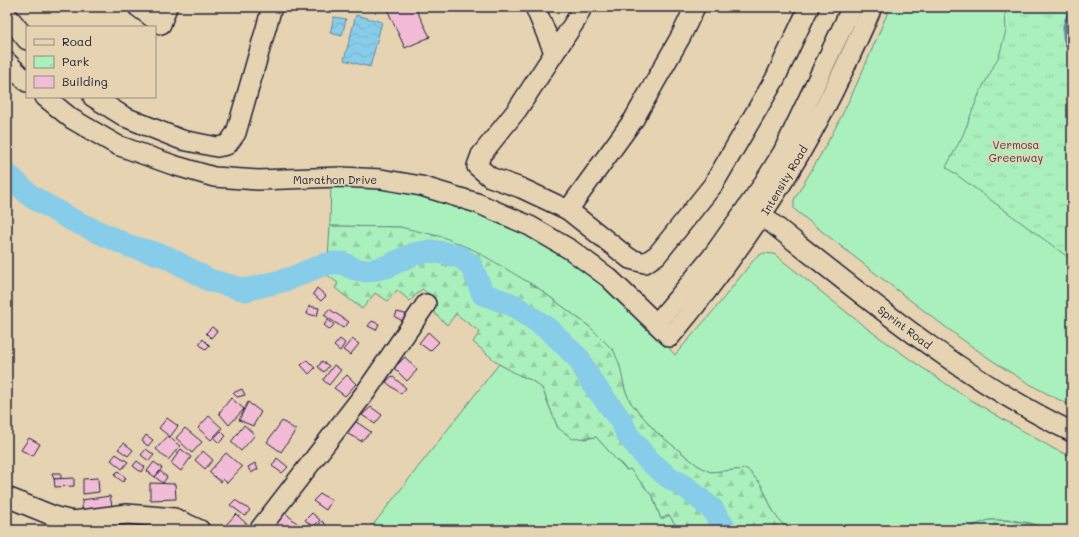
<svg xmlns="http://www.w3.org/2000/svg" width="1079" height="537" viewBox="0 0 1079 537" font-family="Mali,sans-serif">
<defs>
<pattern id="forest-firs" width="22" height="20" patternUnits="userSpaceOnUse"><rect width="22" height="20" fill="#aaf0bc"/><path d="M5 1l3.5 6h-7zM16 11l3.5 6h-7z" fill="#92cea2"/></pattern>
<pattern id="park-tufts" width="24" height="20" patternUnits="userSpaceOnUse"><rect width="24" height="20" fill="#aaf0bc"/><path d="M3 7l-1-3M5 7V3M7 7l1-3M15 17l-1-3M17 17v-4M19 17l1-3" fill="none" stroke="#92cea2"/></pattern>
<pattern id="water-waves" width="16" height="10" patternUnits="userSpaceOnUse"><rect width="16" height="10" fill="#87cce8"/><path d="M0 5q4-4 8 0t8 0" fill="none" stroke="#74afc8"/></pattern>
</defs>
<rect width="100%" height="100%" fill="#e5d3b1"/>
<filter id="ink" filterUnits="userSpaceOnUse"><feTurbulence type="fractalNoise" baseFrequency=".025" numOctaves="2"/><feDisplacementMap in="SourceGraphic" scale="8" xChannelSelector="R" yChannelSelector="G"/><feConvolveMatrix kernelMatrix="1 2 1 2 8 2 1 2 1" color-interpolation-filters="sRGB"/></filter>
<g filter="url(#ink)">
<g fill="#aaf0bc" stroke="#66897c">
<path d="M890 7H1026L1072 114V406C1024 384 981 354 939 322 892 287 846 250 800 214L794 209V200C804 182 816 164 826 145 851 101 870 54 890 7Z"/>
<path d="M331 180 434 195 531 234 600 279 658 336 675 355 715 309 756 257 764 253 774 254 865 327 911 360 958 392 1006 421 1054 449 1072 457V530H1050L1031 523 1010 520H989L961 530H793C773 523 770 500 760 483 756 478 751 474 747 469L710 472 697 465 656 432 631 403 625 390 622 378 590 327 538 288 509 272 400 227 330 226Z"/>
<path d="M499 364 519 375 531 380 542 388 558 428 584 439 596 437C607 448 615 460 626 470L630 469 653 497 661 519 669 515 679 530H369Z"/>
</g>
<g fill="url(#forest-firs)" stroke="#66897c">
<path d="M330 226 400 227 443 237 476 251 538 288 590 327 614 351 620 366 625 390 631 403 656 432 697 465 710 472 747 469C751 474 756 478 760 483 770 500 773 523 793 530H679L669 515 661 519 653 497 630 469 627 470C615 460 607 448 596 437L573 439 558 428 542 388 531 380 519 375 499 364 473 342 480 332 456 314 447 325 429 308 436 299 422 289 410 301 397 290 388 301 375 293 362 309 335 288 338 283 327 275Z"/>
<path d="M989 520C1013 520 1027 522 1050 530H961Z"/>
</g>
<path fill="url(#park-tufts)" stroke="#66897c" d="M1008 7H1072V260L946 167 963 135 979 94 999 56 1006 31 1005 13Z"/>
<g fill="url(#water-waves)" stroke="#5f88a3">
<path d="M356 15 382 22 370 67 344 60Z"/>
<path d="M334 17 346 19 342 36 330 33Z"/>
</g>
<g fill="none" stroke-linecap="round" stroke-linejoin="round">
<path stroke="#5f88a3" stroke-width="4" d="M1072 8C1062 24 1061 39 1072 54"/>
<path stroke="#87cce8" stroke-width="23" d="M7 174 32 197 72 220 129 246 165 256 209 280 246 290 289 279 322 265 333 263H342L355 269 367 271 386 267 414 254 430 251 444 253 460 257 471 265 483 294 513 305 551 331 579 359 591 381 622 422 627 434 647 459 667 476 687 488 712 509 726 530"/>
</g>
<g fill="#f2bcd6" stroke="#22223b">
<path d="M386 7H415L430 37 405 48Z"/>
<path d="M317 288 326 296 321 301 313 294Z"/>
<path d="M309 306 319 308 317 316 307 314Z"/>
<path d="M329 309 349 322 343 328 324 315Z"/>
<path d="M397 312 409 315 405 322 395 317Z"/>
<path d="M328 320 334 324 330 330 324 325Z"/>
<path d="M372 321 379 324 376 330 368 326Z"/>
<path d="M212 327 217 331 211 338 206 333Z"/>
<path d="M428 332 439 342 430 351 419 343Z"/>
<path d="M203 339 210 346 206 350 199 344Z"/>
<path d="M340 339 345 343 340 351 334 346Z"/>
<path d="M352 339 359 344 350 355 343 350Z"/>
<path d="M405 357 417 370 407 381 394 368Z"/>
<path d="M307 360 315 368 309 374 301 365Z"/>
<path d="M322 361 329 366 324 372 318 367Z"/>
<path d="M334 365 341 370 329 385 323 380Z"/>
<path d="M347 375 356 384 345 396 334 388Z"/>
<path d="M392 376 406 388 401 394 386 382Z"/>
<path d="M242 389 245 395 237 397 233 393Z"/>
<path d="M231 398 244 409 229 425 219 413Z"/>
<path d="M248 402 261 412 253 426 239 420Z"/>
<path d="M371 407 382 415 375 424 362 415Z"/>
<path d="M209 416 222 428 211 440 198 428Z"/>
<path d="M167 418 178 426 170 437 159 428Z"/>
<path d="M282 421 296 430 281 452 267 442Z"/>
<path d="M355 421 371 432 361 441 346 433Z"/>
<path d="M244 425 255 435 241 451 231 442Z"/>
<path d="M185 428 202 442 192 453 176 438Z"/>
<path d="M221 431 226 436 219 443 214 438Z"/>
<path d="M146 435 153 440 148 446 142 441Z"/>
<path d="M168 436 180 446 168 460 156 449Z"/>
<path d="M29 438 40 444 33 456 21 450Z"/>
<path d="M124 443 133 450 128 456 118 449Z"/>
<path d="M146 449 154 455 149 461 141 455Z"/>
<path d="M181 449 191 457 181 471 171 463Z"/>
<path d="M203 451 213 460 205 469 195 460Z"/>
<path d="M226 453 242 467 227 483 223 479 221 482 209 472Z"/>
<path d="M116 454 128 462 122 469 111 460Z"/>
<path d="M277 458 288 467 282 473 272 466Z"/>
<path d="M137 461 145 467 141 472 133 466Z"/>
<path d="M154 462 162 468 155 477 147 471Z"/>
<path d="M255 463 258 469 251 473 248 467Z"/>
<path d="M118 471 126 478 123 482 114 475Z"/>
<path d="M160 471 167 477 163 483 155 477Z"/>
<path d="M52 473H61V479H54Z"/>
<path d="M74 478V486L55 487 54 479Z"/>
<path d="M98 478 99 492 83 494V479Z"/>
<path d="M150 483 175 484 176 499 150 500Z"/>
<path d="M320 494 332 500 326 510 313 501Z"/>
<path d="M110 496 112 506 82 511V500Z"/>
<path d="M235 500 250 510 245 516 230 505Z"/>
<path d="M282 510 300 526 296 530H280L271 522Z"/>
<path d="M312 513 320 520 313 527 305 520Z"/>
<path d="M236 514 253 530H225L223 528Z"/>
<path d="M322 521 329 528 328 530H314Z"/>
</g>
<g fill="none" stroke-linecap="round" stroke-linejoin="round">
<defs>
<g id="minor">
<path d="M138 7 161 24 167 7"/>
<path d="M535 7 554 52"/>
<path d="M582 7 576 20 517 110 481 155 477 166 490 177 521 188 568 210 630 259 645 263 657 255 713 185 775 79 809 7"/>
<path d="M7 15 27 40"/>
<path d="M7 62 27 82"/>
<path d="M45 97 72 119 117 145 173 165 214 177 258 180 341 177 381 179 421 186 477 203 530 226 571 250 609 278 670 337C738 255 798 168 843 71 853 50 863 29 872 7"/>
<path d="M93 97 125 117 182 140 217 147 227 145 236 133 272 7"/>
<path d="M748 206 769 221C865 297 961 378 1072 432"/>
<path d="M568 210 634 119 681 36 695 7"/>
<path d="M657 323 711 258 760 189 783 152 852 7"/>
<path d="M7 497 56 517 73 521 127 514 174 518 200 530"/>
<path d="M259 530 365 393 426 304"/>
</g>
</defs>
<use href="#minor" stroke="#22223b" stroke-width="22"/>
<use href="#minor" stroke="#e5d3b1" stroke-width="19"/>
</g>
</g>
<g text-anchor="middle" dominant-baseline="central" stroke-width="3.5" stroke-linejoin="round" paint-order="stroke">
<g font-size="11" fill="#36414e" stroke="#e5d3b1">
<text x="1016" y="144">Vermosa<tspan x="1016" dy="13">Greenway</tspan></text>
</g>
<g font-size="11" fill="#22223b" stroke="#e5d3b1">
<text x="335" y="179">Marathon Drive</text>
<text transform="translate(784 180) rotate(-59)">Intensity Road</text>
<text transform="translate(905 327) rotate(37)">Sprint Road</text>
</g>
</g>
<rect width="1079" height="537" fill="none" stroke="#e5d3b1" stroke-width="24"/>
<rect x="12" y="12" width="1055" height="513" fill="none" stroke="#22223b" stroke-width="1.5" filter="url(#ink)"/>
<rect x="26" y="26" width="130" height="72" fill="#e5d3b1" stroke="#978c82"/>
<rect x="34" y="39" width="20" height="6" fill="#e5d3b1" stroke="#978c82"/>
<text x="62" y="46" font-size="12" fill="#22223b">Road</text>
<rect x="34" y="56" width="20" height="12" fill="url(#park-tufts)" stroke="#978c82"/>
<text x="62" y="66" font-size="12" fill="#22223b">Park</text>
<rect x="34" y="76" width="20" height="12" fill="#f2bcd6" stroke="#978c82"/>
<text x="62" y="86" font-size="12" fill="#22223b">Building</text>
</svg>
